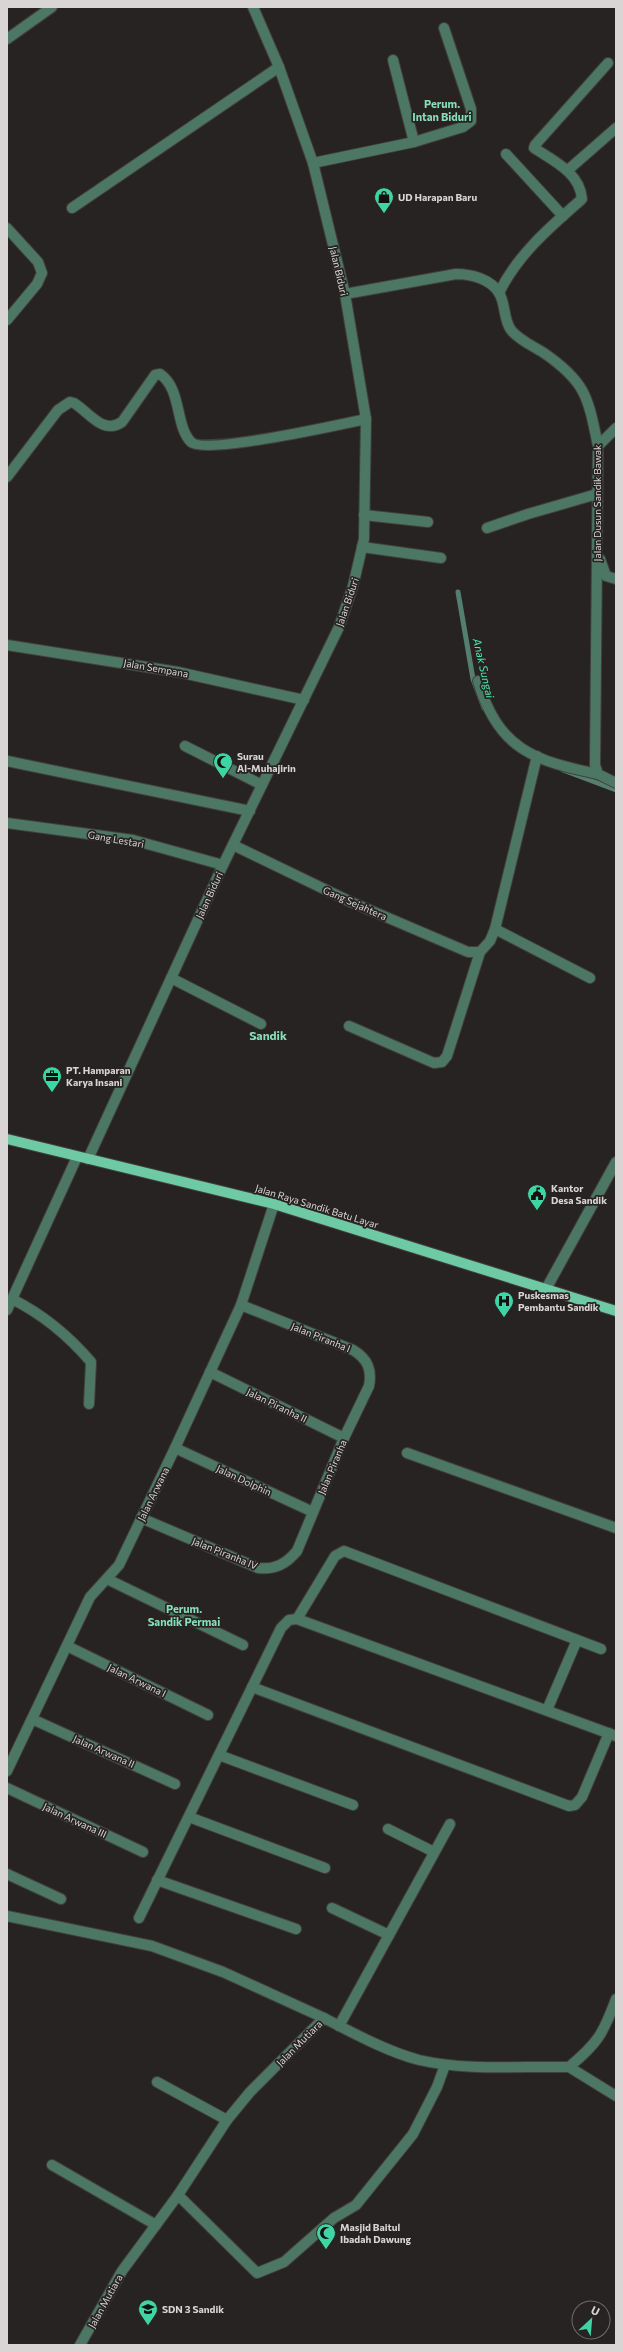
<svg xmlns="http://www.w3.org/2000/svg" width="623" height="2352" viewBox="0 0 623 2352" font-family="Commissioner,sans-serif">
<rect width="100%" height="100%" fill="#282323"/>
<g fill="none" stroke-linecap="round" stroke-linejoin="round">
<g stroke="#547f70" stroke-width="5">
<path d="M458 592 473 679 484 708"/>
<path d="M563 770 616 790"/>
</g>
<defs>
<g id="minor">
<path d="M7 39 52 7"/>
<path d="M393 60 414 142"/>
<path d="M506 154 563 216"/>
<path d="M313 163 414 142 463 127 471 121V109L444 28"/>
<path d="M568 170 616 128"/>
<path d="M72 208 279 67"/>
<path d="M7 228 38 262 42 273 37 284 7 320"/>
<path d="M499 293C517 255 551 226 582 199 580 173 554 161 534 148L535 145 608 63"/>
<path d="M345 294 456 274C471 274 491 279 499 293 506 304 503 319 511 330 519 340 533 346 544 353 586 382 588 397 598 446L595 765 598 774 616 783"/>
<path d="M598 446 616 428"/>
<path d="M7 477 58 410 70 402 74 403C90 413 103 435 122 422L155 375 160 374C182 389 175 426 191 442 204 455 342 424 366 419"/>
<path d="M364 515 428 522"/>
<path d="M487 528 528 514 597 494"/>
<path d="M362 547 441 558"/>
<path d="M600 559 606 576 616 579"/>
<path d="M7 645 178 672 304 700"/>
<path d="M478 681C498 749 534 761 598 774"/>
<path d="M185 746 262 785"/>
<path d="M7 761 250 811"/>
<path d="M7 823 133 840 223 865"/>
<path d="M233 845 351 902 468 952H480"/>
<path d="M495 929 590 978"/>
<path d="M171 978 261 1024"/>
<path d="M349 1026 434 1063 442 1062 447 1056 480 952 490 941 495 929 537 756"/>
<path d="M88 1159 223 865 339 627 353 586 364 539 366 419 345 294 313 163 279 67 253 7"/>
<path d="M546 1289 616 1162"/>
<path d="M12 1299C44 1315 68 1335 91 1362L89 1404"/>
<path d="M7 1310 77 1157"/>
<path d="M210 1372 344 1438"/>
<path d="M175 1448 313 1512"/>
<path d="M407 1453 616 1528"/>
<path d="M141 1518 258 1568C275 1570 286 1564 297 1551L344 1438 369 1386C372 1370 368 1359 353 1350L241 1305"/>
<path d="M107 1579 243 1645"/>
<path d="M297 1619 335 1556 344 1551 601 1649"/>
<path d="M67 1646 208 1715"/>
<path d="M252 1687 569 1806 575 1805 582 1797 609 1733"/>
<path d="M547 1710 577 1640"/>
<path d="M32 1719 175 1784"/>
<path d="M219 1755 353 1805"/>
<path d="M7 1771 90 1597 119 1565 175 1448 241 1305 274 1204"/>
<path d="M7 1788 143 1852"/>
<path d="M189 1817 325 1868"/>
<path d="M388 1829 434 1852"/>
<path d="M7 1874 61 1899"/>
<path d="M157 1880 296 1929"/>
<path d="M332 1908 389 1935"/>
<path d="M7 1916 152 1946 223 1972 324 2018"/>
<path d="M139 1918 281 1628 289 1620 297 1619 616 1736"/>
<path d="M339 2026 450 1824"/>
<path d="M569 2067 616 2096"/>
<path d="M157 2082 227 2120"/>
<path d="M52 2165 156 2225"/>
<path d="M178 2195 257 2273 284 2262 334 2218 356 2205 413 2134 437 2087 445 2065"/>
<path d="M80 2345 122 2271 178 2195 227 2120 250 2092 324 2018C353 2033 388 2052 419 2060 467 2071 520 2066 569 2067 598 2043 603 2034 616 1999"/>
</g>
<path id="major" d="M7 1139 274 1204 616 1311"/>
</defs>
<use href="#minor" stroke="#443f3f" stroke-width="12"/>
<use href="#major" stroke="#443f3f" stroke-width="12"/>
<use href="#minor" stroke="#4c7765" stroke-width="10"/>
<use href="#major" stroke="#6dcaa5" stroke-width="10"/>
</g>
<defs>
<symbol id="shop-pin" viewBox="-11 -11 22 30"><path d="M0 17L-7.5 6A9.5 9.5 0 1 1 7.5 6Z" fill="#3ed4a3" stroke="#282323"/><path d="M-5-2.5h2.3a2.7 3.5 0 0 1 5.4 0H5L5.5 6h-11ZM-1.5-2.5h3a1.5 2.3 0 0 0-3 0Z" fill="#111"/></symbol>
<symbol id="mosque-pin" viewBox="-11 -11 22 30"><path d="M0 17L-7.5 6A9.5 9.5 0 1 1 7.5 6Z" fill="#3ed4a3" stroke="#282323"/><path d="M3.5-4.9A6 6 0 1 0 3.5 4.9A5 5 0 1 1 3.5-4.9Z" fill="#111"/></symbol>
<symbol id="office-pin" viewBox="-11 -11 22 30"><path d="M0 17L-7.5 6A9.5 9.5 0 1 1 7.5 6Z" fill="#3ed4a3" stroke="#282323"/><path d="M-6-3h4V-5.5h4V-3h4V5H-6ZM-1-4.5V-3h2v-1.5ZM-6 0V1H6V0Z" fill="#111"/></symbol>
<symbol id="civic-pin" viewBox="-11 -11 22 30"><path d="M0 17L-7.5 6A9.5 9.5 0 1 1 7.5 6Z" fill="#3ed4a3" stroke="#282323"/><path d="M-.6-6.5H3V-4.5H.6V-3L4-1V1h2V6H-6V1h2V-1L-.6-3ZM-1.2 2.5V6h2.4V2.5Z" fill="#111"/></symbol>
<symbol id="hospital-pin" viewBox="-11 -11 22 30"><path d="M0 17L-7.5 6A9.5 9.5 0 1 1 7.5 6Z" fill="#3ed4a3" stroke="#282323"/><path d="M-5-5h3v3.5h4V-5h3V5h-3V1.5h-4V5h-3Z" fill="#111"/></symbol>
<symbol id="school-pin" viewBox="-11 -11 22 30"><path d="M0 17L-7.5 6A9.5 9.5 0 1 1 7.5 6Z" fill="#3ed4a3" stroke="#282323"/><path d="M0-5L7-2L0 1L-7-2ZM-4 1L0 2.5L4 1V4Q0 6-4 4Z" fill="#111"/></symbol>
</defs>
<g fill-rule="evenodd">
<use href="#shop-pin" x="373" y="186" width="22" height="30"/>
<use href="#mosque-pin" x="212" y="751" width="22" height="30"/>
<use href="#office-pin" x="41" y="1065" width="22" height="30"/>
<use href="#civic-pin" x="526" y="1183" width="22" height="30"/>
<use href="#hospital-pin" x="493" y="1290" width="22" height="30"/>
<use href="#mosque-pin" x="315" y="2222" width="22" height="30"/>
<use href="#school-pin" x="137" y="2298" width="22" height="30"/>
</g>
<g text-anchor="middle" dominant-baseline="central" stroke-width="3.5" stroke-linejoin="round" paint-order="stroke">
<g font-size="10" font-weight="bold" fill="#d9d5d5" stroke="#282323" text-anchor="start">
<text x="398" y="197">UD Harapan Baru</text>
<text x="237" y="756">Surau<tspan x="237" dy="12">Al-Muhajirin</tspan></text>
<text x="66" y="1070">PT. Hamparan<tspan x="66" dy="12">Karya Insani</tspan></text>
<text x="551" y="1188">Kantor<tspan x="551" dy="12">Desa Sandik</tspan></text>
<text x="518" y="1295">Puskesmas<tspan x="518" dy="12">Pembantu Sandik</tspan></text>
<text x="340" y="2227">Masjid Baitul<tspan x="340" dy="12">Ibadah Dawung</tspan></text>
<text x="162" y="2309">SDN 3 Sandik</text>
</g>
<g font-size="10" fill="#d9d5d5" stroke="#282323">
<text transform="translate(339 271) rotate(77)">Jalan Biduri</text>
<text transform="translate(597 503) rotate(-90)">Jalan Dusun Sandik Bawak</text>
<text transform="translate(347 602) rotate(-71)">Jalan Biduri</text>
<text transform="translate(156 668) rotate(10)">Jalan Sempana</text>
<text transform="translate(116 839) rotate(10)">Gang Lestari</text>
<text transform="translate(209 895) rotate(-65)">Jalan Biduri</text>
<text transform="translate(355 903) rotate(24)">Gang Sejahtera</text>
<text transform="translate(317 1206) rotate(17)">Jalan Raya Sandik Batu Layar</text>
<text transform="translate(321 1337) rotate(22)">Jalan Piranha I</text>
<text transform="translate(277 1405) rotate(26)">Jalan Piranha II</text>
<text transform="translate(332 1467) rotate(-67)">Jalan Piranha</text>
<text transform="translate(244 1480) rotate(25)">Jalan Dolphin</text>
<text transform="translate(153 1494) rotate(-64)">Jalan Arwana</text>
<text transform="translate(225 1553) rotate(22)">Jalan Piranha IV</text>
<text transform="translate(137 1680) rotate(26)">Jalan Arwana I</text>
<text transform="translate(104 1751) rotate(24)">Jalan Arwana II</text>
<text transform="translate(75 1820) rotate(25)">Jalan Arwana III</text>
<text transform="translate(299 2043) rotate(-45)">Jalan Mutiara</text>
<text transform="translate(105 2301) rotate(-61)">Jalan Mutiara</text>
</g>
<g font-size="11" font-weight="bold" fill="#86debb" stroke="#282323">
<text x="442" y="103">Perum.<tspan x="442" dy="13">Intan Biduri</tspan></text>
<text x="184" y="1608">Perum.<tspan x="184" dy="13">Sandik Permai</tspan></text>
</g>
<g font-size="11" font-style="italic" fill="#48e9b3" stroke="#282323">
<text transform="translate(484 668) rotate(77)">Anak Sungai</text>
</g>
<g font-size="12" font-weight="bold" fill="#86debb" stroke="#282323">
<text x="268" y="1035">Sandik</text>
</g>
</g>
<rect width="623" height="2352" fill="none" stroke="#d9d5d5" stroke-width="16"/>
<g transform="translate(591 2320) rotate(26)"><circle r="19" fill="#282323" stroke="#6f6a6a"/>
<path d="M0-3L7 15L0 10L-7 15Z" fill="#3ed4a3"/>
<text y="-6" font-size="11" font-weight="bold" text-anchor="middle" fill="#d9d5d5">U</text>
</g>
</svg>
